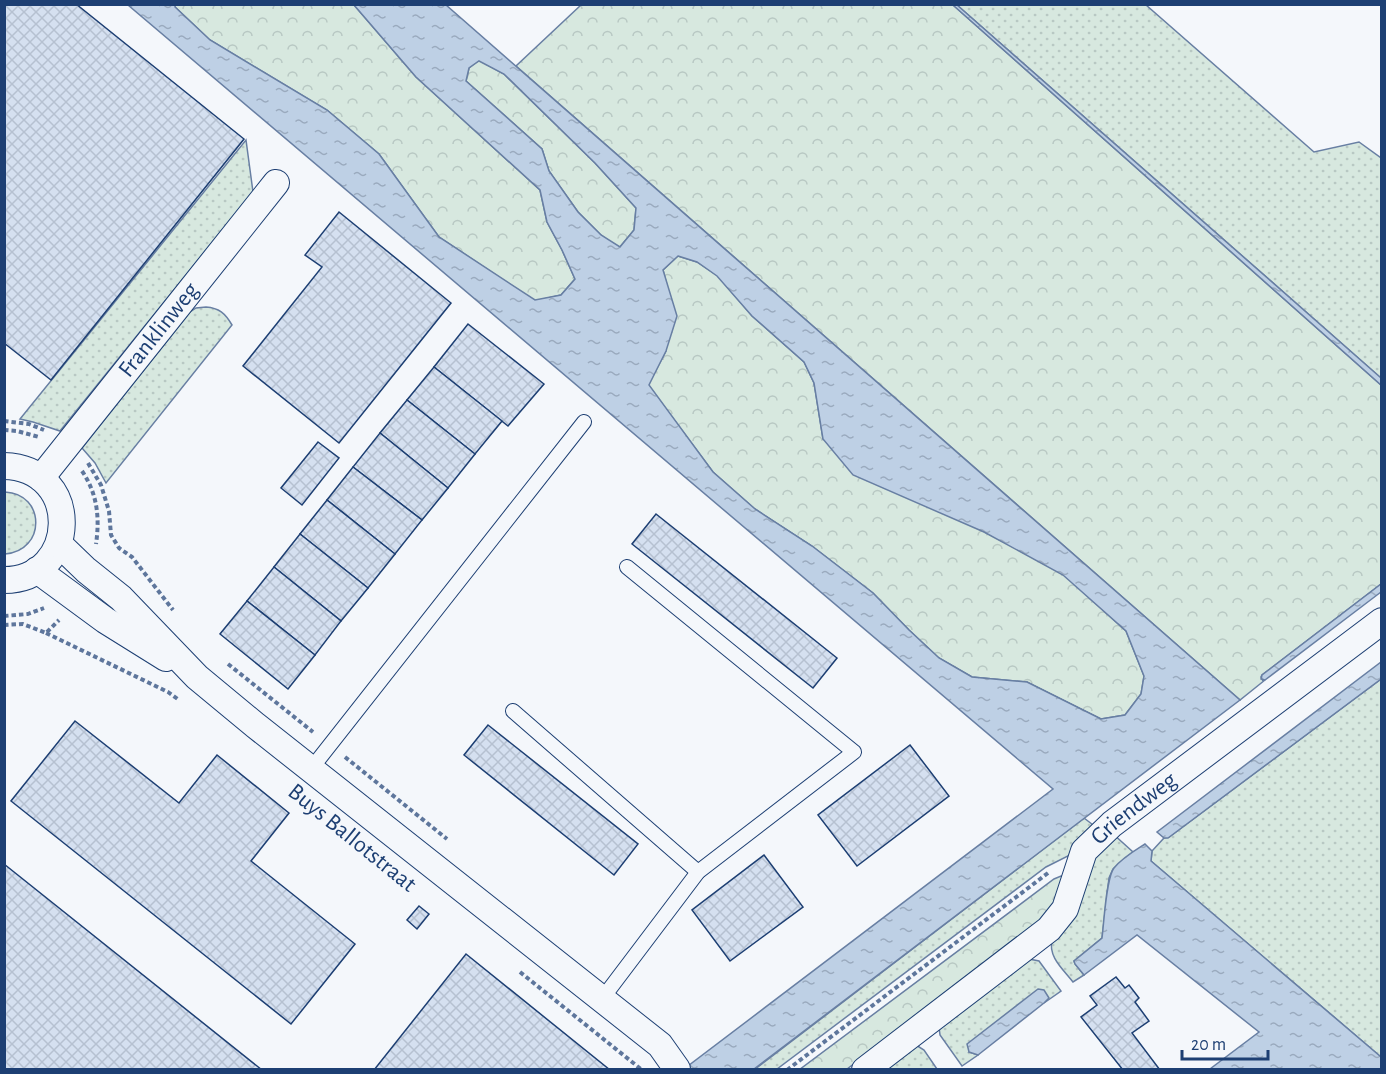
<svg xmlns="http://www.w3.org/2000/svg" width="1386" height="1074" viewBox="0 0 1386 1074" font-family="'Alegreya Sans',sans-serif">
<defs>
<pattern id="green-dots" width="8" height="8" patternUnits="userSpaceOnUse" patternTransform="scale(1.5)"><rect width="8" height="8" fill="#d7e8df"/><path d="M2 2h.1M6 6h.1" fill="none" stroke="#b8c8c3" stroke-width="1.8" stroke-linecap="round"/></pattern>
<pattern id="forest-crowns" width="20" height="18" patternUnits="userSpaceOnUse" patternTransform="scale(1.5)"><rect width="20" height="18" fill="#d7e8df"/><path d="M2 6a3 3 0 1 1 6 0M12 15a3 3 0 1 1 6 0" fill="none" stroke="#b8c8c3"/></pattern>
<pattern id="water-ripples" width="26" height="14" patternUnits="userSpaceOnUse" patternTransform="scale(1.5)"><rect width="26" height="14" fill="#bed0e5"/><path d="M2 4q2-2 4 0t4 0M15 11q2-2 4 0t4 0" fill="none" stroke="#9aaabe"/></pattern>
<pattern id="building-cross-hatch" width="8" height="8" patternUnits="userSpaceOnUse" patternTransform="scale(1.5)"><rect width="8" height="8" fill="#d5e0f0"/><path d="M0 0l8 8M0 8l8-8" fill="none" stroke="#b6c1d1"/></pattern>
</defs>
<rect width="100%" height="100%" fill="#f4f7fb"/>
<g fill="url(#green-dots)" stroke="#687fa3" stroke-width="1.5">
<path d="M957 5H1146L1314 152 1359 142 1381 158V378Z"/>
<path d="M246 140 253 192 60 431 33 422 20 419Z"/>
<path d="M206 307C219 308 225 313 232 325L106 483 95 463 82 448 190 312 196 308Z"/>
<path d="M5 492C46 494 46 551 5 554Z"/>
<path d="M1381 679V1057L1151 861 1152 851 1164 838 1169 837Z"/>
<path d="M1084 818 1097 828 1074 853 1046 867 777 1069 754 1070Z"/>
<path d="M1112 833 1133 852 1113 869 1109 878 1102 938 1074 961 1075 964 1084 975 1073 982C1063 969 1048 957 1052 940L1089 861Z"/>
<path d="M1029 959 1039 961 1061 991 1044 1003 1048 998 969 1052 978 1055 962 1066 940 1035 939 1027Z"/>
<path d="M916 1045 924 1050 937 1069 885 1070Z"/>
</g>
<g fill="url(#forest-crowns)" stroke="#687fa3" stroke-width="1.5">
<path d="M175 5H354L416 77 540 190 547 222 562 250 575 279 561 295 535 301 439 237 379 154 327 110 210 40 175 7Z"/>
<path d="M581 5H953L1381 385V584L1262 675 1261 677 1263 681 1265 680 1240 700 516 66Z"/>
<path d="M479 60 504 74 595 163 636 208 634 230 619 248 601 235 578 212 549 171 542 149 466 81 469 68Z"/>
<path d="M678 256 697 262 718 276 752 316 804 362 814 383 823 439 985 532 1063 574 1126 631 1144 676 1141 694 1125 715 1101 719 1027 682 972 677 939 658 909 630 873 593 812 546 755 509 713 472 648 385 666 351 667 285 663 270Z"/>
<path d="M1061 876 1066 878 1052 914 847 1069 799 1070 1054 879Z"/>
</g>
<g fill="url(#water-ripples)" stroke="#687fa3" stroke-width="1.5" fill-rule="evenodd">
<path d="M128 5H175V7L210 40 327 110 379 154 439 237 535 300 561 295 575 279 562 250 547 222 540 190 416 77 354 5H446L1240 700 754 1069H684L1053 789ZM479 61 504 74 595 163 636 208 634 230 620 247 601 235 578 212 549 171 542 149 466 81 469 68ZM678 256 697 262 717 276 752 316 804 362 814 383 823 439 853 475 984 532 1063 575 1126 631 1144 676 1141 694 1125 715 1101 719 1027 682 972 677 939 658 909 630 873 593 812 546 755 509 713 472 649 385 666 351 677 316 663 270Z"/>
<path d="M953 5H957L1381 378V385Z"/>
<path d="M1381 584V592L1265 680 1261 679 1262 675Z"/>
<path d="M1381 662V679L1168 838H1164L1157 832Z"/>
<path d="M1145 844 1152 851 1151 861 1381 1057V1069H1210L1259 1032 1137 935 1084 975 1075 964 1074 961 1102 938C1104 923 1106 878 1114 868 1122 858 1134 851 1145 844Z"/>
<path d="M1038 989 1044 990 1049 998 1044 1003 978 1055 969 1052 967 1044Z"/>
</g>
<g fill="url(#building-cross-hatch)" stroke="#1d3f73" stroke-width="1.5">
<path d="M4 4H76L244 139 51 380 4 343Z"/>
<path d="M339 212 451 303 339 443 243 366 322 267 305 255Z"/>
<path d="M468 324 544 384 508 426 434 367Z"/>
<path d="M434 367 502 421 475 454 407 400Z"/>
<path d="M407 400 475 454 448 488 380 433Z"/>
<path d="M380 433 448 488 422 520 353 467Z"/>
<path d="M318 442 339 458 302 505 281 488Z"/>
<path d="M353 467 422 520 395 554 327 500Z"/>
<path d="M327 500 395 554 368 588 300 534Z"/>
<path d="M656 514 837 658 813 688 632 544Z"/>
<path d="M300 534 368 588 341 621 274 567Z"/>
<path d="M274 567 341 621 315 655 247 601Z"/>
<path d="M247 601 315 655 288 689 220 634Z"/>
<path d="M75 721 179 803 217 755 289 813 251 861 355 944 291 1024 11 801Z"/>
<path d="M488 725 638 844 614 875 464 755Z"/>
<path d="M910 745 949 796 857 866 818 815Z"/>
<path d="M764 855 803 907 730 961 692 910Z"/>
<path d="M4 864 262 1070H4Z"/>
<path d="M419 906 429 914 417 929 407 920Z"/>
<path d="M466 954 610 1070H374Z"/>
<path d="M1116 977 1125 988 1129 985 1139 998 1135 1002 1149 1021 1132 1033 1160 1070H1123L1081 1017 1097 1005 1090 996Z"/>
</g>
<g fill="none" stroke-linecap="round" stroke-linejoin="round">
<defs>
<g id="service">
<path d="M513 711 698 872"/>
<path d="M311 769 584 422"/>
<path d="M602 999 698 872 854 752 627 567"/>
</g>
<g id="minor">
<path d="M4 466C83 468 79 580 4 580"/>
<path id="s1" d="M41 478 276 183"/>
<path d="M59 544 86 570 121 598 197 677 255 725 660 1045 677 1069"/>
<path d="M37 570 105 620 166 658"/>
<path id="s2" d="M865 1070 1049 929 1065 909 1084 851 1112 824 1382 621"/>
</g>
</defs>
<use href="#service" stroke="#1d3f73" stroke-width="16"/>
<use href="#minor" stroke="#1d3f73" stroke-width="28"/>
<g stroke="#5e769c" stroke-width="4" stroke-dasharray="4.5 3" stroke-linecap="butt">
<path d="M4 421 29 424 44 430"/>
<path d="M4 430 17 431 39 437"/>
<path d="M88 463 101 485 109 511 111 535 119 548 132 557 173 610"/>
<path d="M82 471C97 493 100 517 96 544"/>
<path d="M4 616 28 614 44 608"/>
<path d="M4 625 23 624 46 633 59 620"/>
<path d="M46 633 168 692 179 700"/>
<path d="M228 664 313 732"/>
<path d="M345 757 447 839"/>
<path d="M520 972 642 1070"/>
<path d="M787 1070 1048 873"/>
</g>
<use href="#service" stroke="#f4f7fb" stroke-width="14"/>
<use href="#minor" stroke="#f4f7fb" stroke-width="26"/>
</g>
<g text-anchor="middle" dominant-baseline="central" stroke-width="4.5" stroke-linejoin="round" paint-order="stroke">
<g font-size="24" fill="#1d3f73" stroke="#f4f7fb">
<text stroke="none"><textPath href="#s1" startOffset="189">Franklinweg</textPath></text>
<text stroke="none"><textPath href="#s2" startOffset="384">Griendweg</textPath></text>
<text transform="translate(352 838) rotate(39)">Buys Ballotstraat</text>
</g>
</g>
<rect width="1386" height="1074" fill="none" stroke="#1d3f73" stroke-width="12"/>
<path d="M1182 1050v9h86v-9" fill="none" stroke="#1d3f73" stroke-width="3"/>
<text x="1191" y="1050" font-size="18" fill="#1d3f73" stroke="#f4f7fb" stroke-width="4.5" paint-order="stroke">20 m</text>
</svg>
